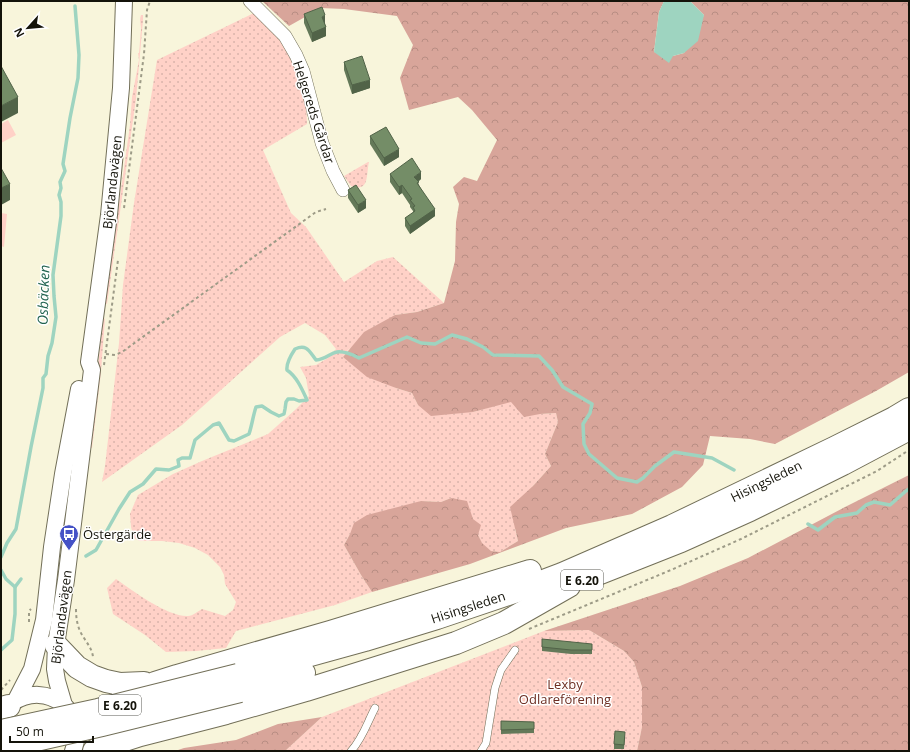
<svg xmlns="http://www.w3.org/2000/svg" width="910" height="752" viewBox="0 0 910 752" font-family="'Open Sans',sans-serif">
<defs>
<pattern id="grass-dots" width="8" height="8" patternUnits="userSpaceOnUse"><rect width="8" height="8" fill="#ffd1c7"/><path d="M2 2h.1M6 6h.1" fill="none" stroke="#dab3aa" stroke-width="1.8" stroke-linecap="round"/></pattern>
<pattern id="forest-crowns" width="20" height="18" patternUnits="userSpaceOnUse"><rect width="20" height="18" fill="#d8a59a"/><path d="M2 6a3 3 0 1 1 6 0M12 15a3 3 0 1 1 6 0" fill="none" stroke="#b88d83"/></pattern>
</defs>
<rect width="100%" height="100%" fill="#f8f5db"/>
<g fill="url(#grass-dots)">
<path d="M254 13 280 38 295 68 306 100 307 124 263 150 291 213 306 227 344 282 377 261 393 257 444 303 417 312 395 315 348 350 343 357 396 388 412 393 418 405 473 412 511 401 540 414 556 413 558 422 545 454 551 466 533 486 515 529 518 541 500 552 491 551 482 544 478 535 473 519 451 498 441 502 421 501 350 534 344 545 361 575 372 592 335 605 236 631 226 648 196 651 166 652 145 635 113 614 107 588 116 579C133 591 168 617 188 616 193 616 198 611 202 609L225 616 233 610 236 602 225 584 224 575 220 567 208 555 195 548 179 543 162 541H140L134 538 131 527 130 514 138 495 173 474 202 461 268 434 295 410 309 396 306 378 300 367 316 365 328 358 336 349 325 335 305 323 280 337 182 425 102 482 105 466 119 343 123 285 134 203 157 60Z"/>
<path d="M141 15H143V20L136 99 107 304 105 303 130 125 132 97 139 60 138 53H139C140 45 140 37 141 29 141 24 139 20 141 15Z"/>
<path d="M368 162H369C366 174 370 193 351 186L344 176Z"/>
<path d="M105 318 101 372 92 448 89 447 103 321Z"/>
<path d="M589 630 624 651 634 662 642 687V727L637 751H501L495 750 494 751H285L322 717 544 631Z"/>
</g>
<g fill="url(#forest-crowns)">
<path d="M262 1H664L659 12 654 52 673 56 684 53 704 15 690 1H909V372L876 391 775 444 750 439 710 436 703 465 682 487 632 514 566 528 470 564 372 592 361 575 344 545 350 534 354 523 367 515 421 501 441 502 451 498 467 501 473 519 481 525 478 535 482 543 491 551 500 552 518 541 510 507 533 486 551 466 545 454 558 422 556 413 540 414 524 417 511 402 473 412 431 416 418 405 412 393 396 388 367 377 343 357 364 332 395 315 417 312 444 303 455 261 456 222 459 204 453 187 464 177 477 181 497 140 472 110 458 97 409 110 400 78 413 45 397 16 344 9 321 8 289 26Z"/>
<path d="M909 475V751H637L642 727V687L634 662 624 651 589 630 544 631 680 586 748 558 847 506Z"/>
<path d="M322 717 285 751H175L184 748 236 740 278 724Z"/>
</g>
<g fill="#ffd1c7">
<path d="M8 120 16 135 1 143V124Z"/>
<path d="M1 213 7 214 4 247 1 246Z"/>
</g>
<path fill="#9ed4c0" d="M664 1H690L704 15 698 41 684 53 673 56 669 63 654 52 659 12Z"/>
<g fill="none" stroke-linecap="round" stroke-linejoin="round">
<g stroke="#9ed4c0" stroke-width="3.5">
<path d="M808 524 818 530 835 517 857 513 866 505 874 502 890 505 906 491 909 489"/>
<path d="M86 556 96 550 119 509 130 492 143 484 156 469 169 470 179 466 178 460 182 458H190L195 440 213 425 219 423 229 440 234 441 249 434C252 425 253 416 256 407L262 406 271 412 279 416 284 414 285 409 286 402 288 399H294L299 401 307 400C302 389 297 377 287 370 286 363 291 355 295 349 307 344 309 351 316 360 326 359 330 353 337 352 344 351 353 355 359 358L407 337 421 343 435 344 452 335 467 339 483 347 493 355 539 356 552 370 563 387 592 404 590 413 583 424 584 444 589 454 617 478 637 482 643 478 655 466 674 452 712 458 734 470"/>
<path d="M1 557 7 543 16 529 31 447 43 388V378L46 374 48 356 52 343 56 317 54 296 53 275 61 216V202L59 195 61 188 60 182 65 171 63 164 70 118 78 78 79 55 75 6"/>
<path d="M1 570 6 579 15 587V614L12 640 1 650"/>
<path d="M15 587 21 579"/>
</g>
<defs>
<g id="service">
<path d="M351 751C363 738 367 723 375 708"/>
<path d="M481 751 486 743 495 688 501 670 515 650"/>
</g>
<path id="minor" d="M250 1 285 36 296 55 303 71 322 143 333 171 343 190"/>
<g id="tertiary">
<path d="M16 700 32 669 44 620 52 547 63 474 79 389"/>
<path d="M12 703C47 679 89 712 73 751"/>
<path d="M64 705 57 681 55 669 56 645 66 580 92 370 89 362 109 215 121 88 124 1"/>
</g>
<g id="trunk">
<path d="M600 573 681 541 750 510 843 464 909 429"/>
<path d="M56 645 77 667 92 676 106 681 120 684 144 683"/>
<path d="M238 675 365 640 437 618 517 591 562 574 672 526 834 448 894 418 909 409"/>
<path d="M240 691 304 673"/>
<path d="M123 695 144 689 155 683 177 676 330 632 530 571"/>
<path d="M1 708 9 706"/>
<path d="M94 751 100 748 140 735 226 713 306 690 456 643 504 623 569 586"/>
</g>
</defs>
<use href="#service" stroke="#726f58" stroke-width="8"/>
<use href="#minor" stroke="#726f58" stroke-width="14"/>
<use href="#tertiary" stroke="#726f58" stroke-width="18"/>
<use href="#trunk" stroke="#726f58" stroke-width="24"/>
<g stroke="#9d9b87" stroke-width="2" stroke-dasharray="3 3" stroke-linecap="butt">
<path d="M124 208 144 54 147 10 150 1"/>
<path d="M106 354 115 355 122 352 316 212 326 209"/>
<path d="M104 365 118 260"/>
<path d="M76 609C76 617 77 624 80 631 84 640 92 647 93 657"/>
<path d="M29 622V611L31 609"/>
<path d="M529 629 671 570 741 539 877 471 909 450"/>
<path d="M1 690 10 680"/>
</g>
<use href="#service" stroke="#fff" stroke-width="7"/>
<use href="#minor" stroke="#fff" stroke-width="13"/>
<use href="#tertiary" stroke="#fff" stroke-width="16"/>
<use href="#trunk" stroke="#fff" stroke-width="22"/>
<defs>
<g id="trunk-bridge">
<path d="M1 731 98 710 238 675"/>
<path d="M1 748 102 725 240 691"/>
</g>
</defs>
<use href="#trunk-bridge" stroke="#726f58" stroke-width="24" stroke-linecap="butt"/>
<use href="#trunk-bridge" stroke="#fff" stroke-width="22"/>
</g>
<g fill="#647959">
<path d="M304 14 325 24 326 36 312 42 304 23Z"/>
<path d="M344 62 370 88 352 94 344 70Z"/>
<path d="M370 136 399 157 384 166 370 144Z"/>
<path d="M390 174 421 179 418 182 419 185 435 216 410 234 405 226V218L413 213V211L410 207V205L402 193 399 195 390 182Z"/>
<path d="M348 190 366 208 358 213 348 198Z"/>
<path d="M592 644V654H571L542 651V647Z"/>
<path d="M501 721 534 722V733L501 734Z"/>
<path d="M625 736 624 749H614V744Z"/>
</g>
<g fill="#516348">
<path d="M325 15V24L322 25V17Z"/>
<path d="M326 27V36L312 42V33Z"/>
<path d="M370 80V88L352 94V85Z"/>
<path d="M18 97V113L1 122V106Z"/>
<path d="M399 149V157L384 166V158Z"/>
<path d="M421 172V179L414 184V177Z"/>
<path d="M10 184V200L1 205V188Z"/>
<path d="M402 185V193L399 195V187Z"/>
<path d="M366 200V208L358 213V205Z"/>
<path d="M435 209V216L410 234V226Z"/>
</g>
<g fill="#748d67" stroke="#516348">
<path d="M322 7 325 15 322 17 326 27 312 33 304 14Z"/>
<path d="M362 56 370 80 352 85 344 62Z"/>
<path d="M1 66 18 97 1 106Z"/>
<path d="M386 127 399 149 384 158 370 136Z"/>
<path d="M412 158 421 172 414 177 419 182 417 183 435 209 410 226 405 218 415 211 413 207 415 206 410 200 412 199 402 185 399 187 390 174Z"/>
<path d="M1 168 10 184 1 188Z"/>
<path d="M356 185 366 200 358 205 348 190Z"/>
<path d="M542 639 592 644V650H571L542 647Z"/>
<path d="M501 721 534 722V729L501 730Z"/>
<path d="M615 731 625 732 624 745 614 744Z"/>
</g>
<defs>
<symbol id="bus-pin" viewBox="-11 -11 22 30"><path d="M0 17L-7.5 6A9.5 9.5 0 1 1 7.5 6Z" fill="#4552c6" stroke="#fff"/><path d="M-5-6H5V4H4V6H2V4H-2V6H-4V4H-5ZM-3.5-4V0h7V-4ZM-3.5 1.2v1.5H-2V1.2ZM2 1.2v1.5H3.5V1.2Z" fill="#fff"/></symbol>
</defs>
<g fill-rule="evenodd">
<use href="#bus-pin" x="58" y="523" width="22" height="30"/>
</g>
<g text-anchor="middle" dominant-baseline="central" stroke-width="3" stroke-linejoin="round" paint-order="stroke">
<g fill="#fff" stroke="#5a5a54" stroke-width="1">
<rect x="561" y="570" width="42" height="20" rx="3"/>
<rect x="99" y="695" width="42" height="20" rx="3"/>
</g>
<g font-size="12" font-weight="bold" fill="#14130a">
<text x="582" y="580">E 6.20</text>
<text x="120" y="705">E 6.20</text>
</g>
<g font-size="13" fill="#14130a" stroke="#fff">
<text transform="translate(314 112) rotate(72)">Helgereds Gårdar</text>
<text transform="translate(112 182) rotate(-84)">Björlandavägen</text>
<text transform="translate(766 481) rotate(-26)">Hisingsleden</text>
<text transform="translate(468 607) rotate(-18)">Hisingsleden</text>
<text transform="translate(61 617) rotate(-83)">Björlandavägen</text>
</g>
<g font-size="13" fill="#14130a" stroke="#fff" text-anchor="start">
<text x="83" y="534">Östergärde</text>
</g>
<g font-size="13" fill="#6d2e22" stroke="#fff">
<text x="565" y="684">Lexby<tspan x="565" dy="15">Odlareförening</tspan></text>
</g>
<g font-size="14" font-style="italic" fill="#21634f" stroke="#fff">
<text transform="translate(43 295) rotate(-88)">Osbäcken</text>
</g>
</g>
<rect width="910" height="752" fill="none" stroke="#14130a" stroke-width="4"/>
<g transform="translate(28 28) rotate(243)" stroke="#ffffff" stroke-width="3" paint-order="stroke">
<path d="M0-3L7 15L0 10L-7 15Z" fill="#14130a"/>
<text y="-6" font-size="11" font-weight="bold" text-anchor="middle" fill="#14130a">N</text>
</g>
<path d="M10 736v6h83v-6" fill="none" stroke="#14130a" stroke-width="2"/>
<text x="16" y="736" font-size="12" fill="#14130a" stroke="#ffffff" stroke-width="3" paint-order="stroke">50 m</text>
</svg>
